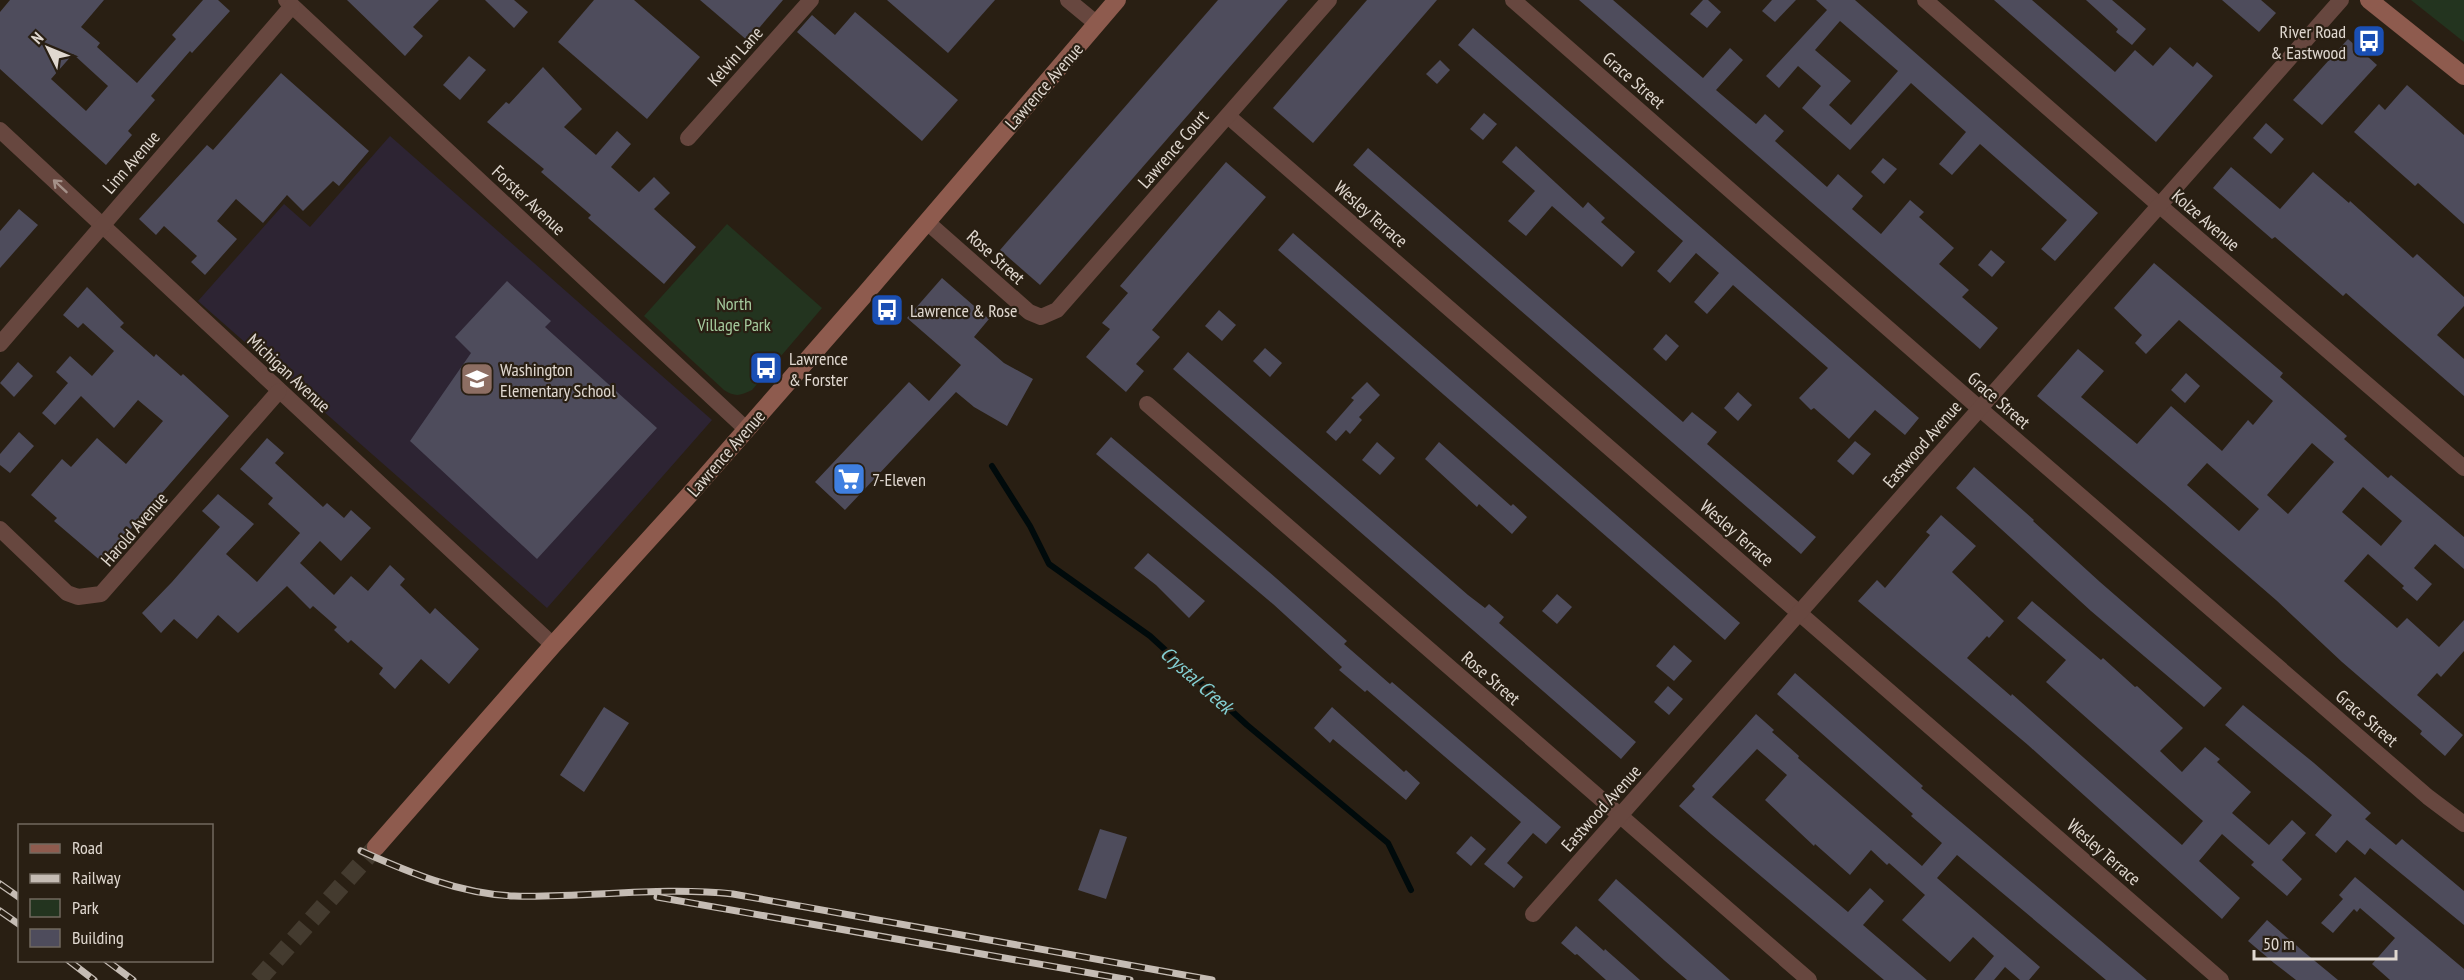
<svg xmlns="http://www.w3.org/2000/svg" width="2464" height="980" viewBox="0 0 2464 980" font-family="'PT Sans Narrow',sans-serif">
<rect width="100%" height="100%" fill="#291f13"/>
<path fill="#2d2433" d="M390 136 712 420 547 608 198 301 284 204 310 227Z"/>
<g fill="#23341f">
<path d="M2411 0H2464V42Z"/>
<path d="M727 224 822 308 752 390C740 396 735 397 724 390L644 316Z"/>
</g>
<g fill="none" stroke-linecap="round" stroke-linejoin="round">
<path stroke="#000a0b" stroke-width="6" d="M992 466 1030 526 1049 564 1150 636 1247 725 1388 843 1411 890"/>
</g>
<g fill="#4e4c5c" fill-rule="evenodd">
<path d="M10 0H104L81 27 100 43 97 47 137 83 176 39 172 35 203 0H218L230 11 192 53 190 51 151 96 155 100 128 131 132 135 106 165 0 69V12ZM73 54 108 86 86 111 51 79Z"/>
<path d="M347 0H439L413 27 423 36 405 56Z"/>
<path d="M485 0H514L528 12 514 28Z"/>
<path d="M594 0H634L700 57 647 119 558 42Z"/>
<path d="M700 0H783L748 41Z"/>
<path d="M887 0H995L948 53Z"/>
<path d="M1218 0H1288L1040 285 1000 250Z"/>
<path d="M1367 0H1437L1313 143 1273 108Z"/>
<path d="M1579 0H1613L1703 78 1730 48 1743 60 1716 90 1756 124 1765 114 1784 131 1775 141 1827 187 1838 174 1863 196 1852 209 1881 234 1910 200 1924 212 1919 217 1954 248 1939 264 1969 290 1962 297 1998 328 1980 349Z"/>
<path d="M1703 0H1708L1721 12 1707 28 1690 14Z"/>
<path d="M1772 0H1796L1775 22 1762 11Z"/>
<path d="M1816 0H1855L2098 213 2055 261 2041 249 2067 220 1980 144 1952 175 1939 164 1966 132 1911 83 1850 150 1802 108 1821 86 1798 66 1779 88 1766 76 1827 10ZM1840 21 1898 71 1851 125 1829 105 1851 81 1815 50Z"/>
<path d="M1994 0H2032L2115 72 2135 50 2153 66 2170 47 2193 67 2197 62 2213 76 2156 142Z"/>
<path d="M2086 0H2112L2146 29 2132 45 2116 32 2118 29Z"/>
<path d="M2222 0H2261L2276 13 2259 32Z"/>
<path d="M855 12 958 100 922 141 797 32 812 15 835 35Z"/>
<path d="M1473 28 1919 418 1905 435 1875 410 1849 439 1814 408 1811 410 1799 398 1828 368 1733 285 1707 314 1694 302 1719 273 1696 253 1670 283 1657 271 1683 241 1458 45Z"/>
<path d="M2348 39 2377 65 2322 125 2293 100Z"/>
<path d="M469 56 486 70 460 100 443 85Z"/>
<path d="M1440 60 1450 70 1437 84 1426 74Z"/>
<path d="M543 67 582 109 564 127 596 155 617 131 631 144 611 167 639 192 654 177 670 193 654 209 696 247 664 284 588 218 591 215 541 172 544 169 487 122 506 102 509 104Z"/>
<path d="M281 73 369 151 339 186 333 181 303 211 287 195 263 223 236 199 217 221 237 239 205 275 191 262 197 256 164 226 156 235 139 219 207 145 213 150Z"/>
<path d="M2407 85 2464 135V224L2418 183 2415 186 2354 132 2379 104 2385 110Z"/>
<path d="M1484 113 1497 124 1483 140 1470 129Z"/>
<path d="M2266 123 2284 139 2271 154 2253 138Z"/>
<path d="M1516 146 1583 208 1588 202 1605 218 1601 222 1635 252 1622 267 1552 206 1526 236 1508 221 1535 191 1502 162Z"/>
<path d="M1368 148 1683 422 1692 412 1717 432 1707 444 1816 537 1801 554 1353 165Z"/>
<path d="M1883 158 1897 169 1884 184 1871 172Z"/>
<path d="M1226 162 1266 197 1152 330 1160 337 1136 364 1144 371 1126 392 1086 357 1110 329 1102 323 1128 293 1120 286Z"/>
<path d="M2231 167 2280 209 2313 172 2349 203 2350 201 2413 258 2417 254 2464 297V306L2437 335 2464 359V396L2346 293 2343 296 2275 237 2272 239 2213 188Z"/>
<path d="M19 209 38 225 0 268V231Z"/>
<path d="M1293 233 1740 623 1725 640 1278 250Z"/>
<path d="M1991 250 2005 262 1992 277 1978 265Z"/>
<path d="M2154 263 2283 373 2280 377 2347 436 2344 439 2388 478 2391 475 2464 537V569L2435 544 2414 568 2432 584 2417 601 2402 588 2404 586 2368 554 2344 581 2397 628 2407 618 2439 647 2464 620V651L2441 677 2437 673 2417 695 2463 735 2445 756 2420 734 2422 731 2342 662 2276 600 2164 503 2037 396 2078 349 2104 371 2081 397 2137 444 2171 406 2222 451 2248 420 2253 425 2273 401 2179 320 2146 354 2135 343 2142 335 2114 308ZM2312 443 2334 462 2288 514 2267 495ZM2207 463 2259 509 2239 531 2187 485ZM2363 487 2402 521 2381 546 2342 512Z"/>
<path d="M942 278 989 319 974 337 1004 363 1033 379 1007 426 974 407 956 392 845 510 815 482 909 382 929 401 961 365 907 318Z"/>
<path d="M507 281 551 321 545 327 657 428 537 559 410 441 471 353 455 337Z"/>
<path d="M87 287 124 323 120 327 154 357 156 354 181 376 183 374 229 416 102 562 54 521 57 518 31 495 62 459 71 467 97 438 126 464 163 421 138 400 114 428 81 396 55 425 42 413 68 383 56 372 70 356 92 376 114 351 83 323 78 328 63 315Z"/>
<path d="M1219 310 1236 325 1222 341 1205 326Z"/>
<path d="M1666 334 1679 346 1666 361 1653 349Z"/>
<path d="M1265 348 1282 363 1270 377 1253 361Z"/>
<path d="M1188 352 1468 595 1485 608 1489 604 1504 617 1499 623 1636 742 1621 759 1173 369Z"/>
<path d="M18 362 33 376 14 397 0 383Z"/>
<path d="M2186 373 2200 386 2185 403 2171 390Z"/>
<path d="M1367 382 1380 395 1359 417 1362 420 1350 434 1346 430 1336 441 1326 432 1354 400 1351 398Z"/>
<path d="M1738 392 1752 405 1738 421 1724 408Z"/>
<path d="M19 432 34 446 10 473 0 465V454Z"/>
<path d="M1111 437 1276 578 1347 641 1344 644 1390 684 1392 682 1561 827 1546 844 1533 833 1507 863 1523 877 1514 888 1484 864 1521 822 1367 690 1365 692 1339 670 1342 667 1273 604 1096 454Z"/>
<path d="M267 438 284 453 275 463 323 507 327 503 344 518 351 510 371 528 341 561 320 541 300 563 334 595 351 576 368 591 390 565 405 579 400 585 430 614 435 608 479 649 449 684 421 659 395 689 379 674 383 668 351 640 348 643 334 630 337 627 313 606 310 609 287 586 238 633 218 615 197 639 174 619 161 633 142 613 172 582 220 527 202 511 218 494 254 524 226 554 257 582 300 533 268 504 273 498 240 469Z"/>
<path d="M1855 441 1871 454 1853 475 1837 461Z"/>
<path d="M1377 442 1395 458 1380 475 1362 460Z"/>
<path d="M1439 442 1511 506 1513 504 1527 517 1512 534 1479 504 1477 507 1425 459Z"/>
<path d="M1974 467 2034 520 2033 521 2100 582 2222 688 2204 707 2091 611 1956 488Z"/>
<path d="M1941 515 1976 546 1952 572 2004 621 1989 638 1987 636 1967 658 2011 696 2012 694 2182 845 2203 821 2046 682 2066 660 2017 618 2032 601 2101 660 2103 658 2135 687 2137 686 2183 728 2160 751 2182 772 2205 747 2220 759 2217 762 2251 792 2232 813 2269 845 2292 820 2306 833 2282 860 2302 879 2287 896 2251 865 2254 862 2222 834 2199 861 2240 898 2222 919 2028 745 1858 601 1877 580 1885 588 1930 535 1926 532Z"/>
<path d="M1148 553 1205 601 1189 618 1156 585 1134 568Z"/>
<path d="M1557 594 1572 607 1557 624 1542 611Z"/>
<path d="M1674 645 1692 661 1674 681 1656 666Z"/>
<path d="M1795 673 1923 786 1921 788 2147 980H2106L1957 855 1937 878 2040 967 2029 980H2020L2005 967 1994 980H1974L1994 956 1973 937 1950 962 1902 920 1925 895 1889 863 1887 865 1871 850 1850 875 1815 844 1814 846 1765 800 1787 775 1757 749 1712 797 1848 912 1870 888 1884 901 1863 925 1927 980H1884L1711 834 1679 806 1695 789 1692 786 1756 714 1774 730 1772 732 1799 756 1798 758 1922 866 1942 843 1911 816 1913 814 1777 694Z"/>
<path d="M1668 686 1683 699 1669 715 1654 702Z"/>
<path d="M2243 705 2314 763 2371 813 2365 819 2396 845 2402 839 2464 891V925L2370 848 2365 855 2347 840 2336 853 2315 835 2332 815 2225 725Z"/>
<path d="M604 707 629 723 584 792 560 775Z"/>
<path d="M1332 707 1404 772 1406 770 1420 783 1406 800 1333 739 1330 743 1314 728Z"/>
<path d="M1100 829 1127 837 1106 899 1078 890Z"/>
<path d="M1471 836 1486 849 1471 866 1456 853Z"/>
<path d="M2355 877 2464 969V980H2390L2372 964 2395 938 2360 908 2357 912 2354 909 2333 933 2321 923 2343 899 2339 895Z"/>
<path d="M1616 879 1675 931 1730 980H1687L1665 961 1598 900Z"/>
<path d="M2267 920 2304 952 2338 980H2296L2274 963 2248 941Z"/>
<path d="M1576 926 1604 951 1605 949 1640 980H1606L1577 954 1575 955 1561 943Z"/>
</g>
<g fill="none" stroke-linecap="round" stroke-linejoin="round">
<path stroke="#443b2f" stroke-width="18" stroke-dasharray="18 9" stroke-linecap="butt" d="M258 980 376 847"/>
<g stroke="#67473f" stroke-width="16">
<path d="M286 0 746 429"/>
<path d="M1068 0 1097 24"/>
<path d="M1513 0 1979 408 2428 797 2464 824"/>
<path d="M1925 0 2159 205 2464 468"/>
<path d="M1228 116 2221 980"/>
<path d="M0 130 553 645"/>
<path d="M688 138 811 0"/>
<path d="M927 222 1029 312 1041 317 1057 310 1329 0"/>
<path d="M0 344 292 6"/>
<path d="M1147 404 1809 980"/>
<path d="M0 529 67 593 78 597 101 594 279 391"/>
<path d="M1533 914 2341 0"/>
</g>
<g stroke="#8e5b4e" stroke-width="18">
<path d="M2369 0 2464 76"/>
<path d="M376 847 553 645 690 494 866 293 1117 0"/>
</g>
<defs>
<g id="rail">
<path d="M361 851C408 872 460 894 514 896 587 898 660 886 733 894L1212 980"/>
<path d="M0 884 20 898"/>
<path d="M657 897 1130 980"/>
<path d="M0 911 20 925"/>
<path d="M68 960 94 980"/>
<path d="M106 960 133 980"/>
</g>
</defs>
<use href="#rail" stroke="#c5bcb4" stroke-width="7"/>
<use href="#rail" stroke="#291f13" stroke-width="4.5" stroke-dasharray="14" stroke-linecap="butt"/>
</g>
<defs><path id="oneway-shaft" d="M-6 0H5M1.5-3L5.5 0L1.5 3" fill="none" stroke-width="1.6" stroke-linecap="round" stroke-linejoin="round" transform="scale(1.5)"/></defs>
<use stroke="#a49088" href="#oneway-shaft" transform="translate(60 186) rotate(-137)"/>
<defs>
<symbol id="bus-square" viewBox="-11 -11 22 22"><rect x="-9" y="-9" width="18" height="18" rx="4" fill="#1a4fb4" stroke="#291f13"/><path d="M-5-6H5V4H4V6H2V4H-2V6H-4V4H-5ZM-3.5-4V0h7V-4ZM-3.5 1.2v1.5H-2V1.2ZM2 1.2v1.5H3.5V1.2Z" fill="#fff"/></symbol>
<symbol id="school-square" viewBox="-11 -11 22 22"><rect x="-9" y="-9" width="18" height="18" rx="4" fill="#8d6e63" stroke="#291f13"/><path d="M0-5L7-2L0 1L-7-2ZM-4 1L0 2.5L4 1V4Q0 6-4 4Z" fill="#fff"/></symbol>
<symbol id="supermarket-square" viewBox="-11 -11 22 22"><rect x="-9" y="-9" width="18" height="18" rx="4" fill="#3f7fe0" stroke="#291f13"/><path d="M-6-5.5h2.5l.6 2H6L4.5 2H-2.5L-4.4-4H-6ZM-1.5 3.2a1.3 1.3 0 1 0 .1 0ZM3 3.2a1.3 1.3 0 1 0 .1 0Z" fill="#fff"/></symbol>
</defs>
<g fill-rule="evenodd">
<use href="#bus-square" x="2350" y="22" width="38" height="38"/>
<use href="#bus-square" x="868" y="291" width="38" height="38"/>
<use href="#bus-square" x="747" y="349" width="38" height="38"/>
<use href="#school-square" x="458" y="360" width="38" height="38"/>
<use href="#supermarket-square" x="830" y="460" width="38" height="38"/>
</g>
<g text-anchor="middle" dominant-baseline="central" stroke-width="4.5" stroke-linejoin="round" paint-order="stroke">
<g font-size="18" fill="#e0d8d0" stroke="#291f13" text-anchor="start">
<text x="2346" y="31" text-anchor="end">River Road<tspan x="2346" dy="21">&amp; Eastwood</tspan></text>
<text x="910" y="310">Lawrence &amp; Rose</text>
<text x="789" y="358">Lawrence<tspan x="789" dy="21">&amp; Forster</tspan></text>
<text x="500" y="369">Washington<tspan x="500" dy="21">Elementary School</tspan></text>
<text x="872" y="479">7-Eleven</text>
</g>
<g font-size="18" fill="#e0d8d0" stroke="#291f13">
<text transform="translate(735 56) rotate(-48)">Kelvin Lane</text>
<text transform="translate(1634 80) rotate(41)">Grace Street</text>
<text transform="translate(1044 86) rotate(-49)">Lawrence Avenue</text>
<text transform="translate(1173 149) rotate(-49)">Lawrence Court</text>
<text transform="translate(131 162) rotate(-49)">Linn Avenue</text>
<text transform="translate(529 200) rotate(43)">Forster Avenue</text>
<text transform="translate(1371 214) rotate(41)">Wesley Terrace</text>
<text transform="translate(2206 220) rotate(41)">Kolze Avenue</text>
<text transform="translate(996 257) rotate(42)">Rose Street</text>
<text transform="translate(289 373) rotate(43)">Michigan Avenue</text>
<text transform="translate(1999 400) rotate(41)">Grace Street</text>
<text transform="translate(1922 444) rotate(-49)">Eastwood Avenue</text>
<text transform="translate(726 453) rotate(-49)">Lawrence Avenue</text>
<text transform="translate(134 529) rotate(-49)">Harold Avenue</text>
<text transform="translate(1737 533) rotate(41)">Wesley Terrace</text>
<text transform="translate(1491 678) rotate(41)">Rose Street</text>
<text transform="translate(2367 718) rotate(41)">Grace Street</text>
<text transform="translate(1601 808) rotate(-48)">Eastwood Avenue</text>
<text transform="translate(2104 852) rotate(41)">Wesley Terrace</text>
</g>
<g font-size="18" fill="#a5ca9d" stroke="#291f13">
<text x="734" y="303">North<tspan x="734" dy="21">Village Park</tspan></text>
</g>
<g font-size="20" font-style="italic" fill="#83ced2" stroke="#291f13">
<text transform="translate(1197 680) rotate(42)">Crystal Creek</text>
</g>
</g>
<rect x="18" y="824" width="195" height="138" fill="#291f13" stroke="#72695f" stroke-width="1.5"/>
<rect x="30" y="844" width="30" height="9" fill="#8e5b4e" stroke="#72695f" stroke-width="1.5"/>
<text x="72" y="854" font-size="18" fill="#e0d8d0">Road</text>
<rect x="30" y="874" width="30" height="9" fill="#c5bcb4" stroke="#72695f" stroke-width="1.5"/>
<text x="72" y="884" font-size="18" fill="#e0d8d0">Railway</text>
<rect x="30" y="899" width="30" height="18" fill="#23341f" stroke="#72695f" stroke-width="1.5"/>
<text x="72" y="914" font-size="18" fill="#e0d8d0">Park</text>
<rect x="30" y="929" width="30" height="18" fill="#4e4c5c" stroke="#72695f" stroke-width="1.5"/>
<text x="72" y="944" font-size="18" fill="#e0d8d0">Building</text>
<g transform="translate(48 48) rotate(313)" stroke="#291f13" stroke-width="4.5" paint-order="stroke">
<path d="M0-4.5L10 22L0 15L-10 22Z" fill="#e0d8d0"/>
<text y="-9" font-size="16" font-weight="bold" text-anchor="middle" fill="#e0d8d0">N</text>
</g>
<path d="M2254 950v9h142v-9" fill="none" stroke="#e0d8d0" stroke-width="3"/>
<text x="2263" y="950" font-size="18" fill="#e0d8d0" stroke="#291f13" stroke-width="4.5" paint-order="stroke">50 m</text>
</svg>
